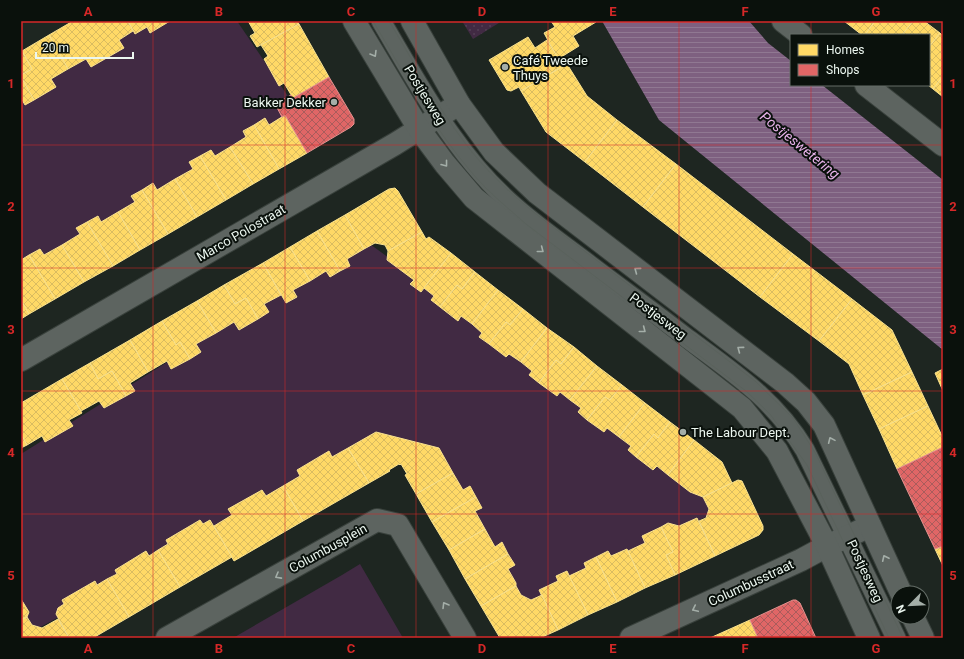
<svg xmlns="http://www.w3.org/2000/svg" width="964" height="659" viewBox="0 0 964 659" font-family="Roboto,sans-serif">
<defs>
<pattern id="grass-dots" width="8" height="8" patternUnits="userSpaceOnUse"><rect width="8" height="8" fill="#412a43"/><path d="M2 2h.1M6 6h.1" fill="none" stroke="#533f55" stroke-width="1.8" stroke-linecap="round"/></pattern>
<pattern id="water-rules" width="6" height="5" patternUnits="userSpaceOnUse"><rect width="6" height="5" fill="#7e6080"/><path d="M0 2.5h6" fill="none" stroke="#907892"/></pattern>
<pattern id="homes-cross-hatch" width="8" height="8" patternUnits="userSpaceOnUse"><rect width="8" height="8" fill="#ffd966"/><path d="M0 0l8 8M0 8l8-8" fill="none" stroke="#dabc60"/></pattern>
<pattern id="shops-cross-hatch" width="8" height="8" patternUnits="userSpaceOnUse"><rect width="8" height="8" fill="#e06666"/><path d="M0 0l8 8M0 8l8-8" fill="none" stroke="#aa5c5c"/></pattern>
</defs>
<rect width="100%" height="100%" fill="#1e2621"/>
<path fill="url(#grass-dots)" d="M462 21H502L473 39Z"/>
<g fill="#412a43">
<path d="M151 21H237L300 114 21 274V97Z"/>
<path d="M363 239 703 487 716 512 516 609 421 455 372 446 24 636 21 631V454Z"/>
<path d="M360 564 403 638H233L342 575Z"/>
</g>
<path fill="url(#water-rules)" d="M602 21H749L768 43 791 61V85H822L943 180V350L659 120Z"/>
<g fill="url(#homes-cross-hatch)" stroke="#f9e28f">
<path d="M73 21H128L133 31 119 40 124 48 91 67 86 59 68 69 49 35Z"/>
<path d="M128 21H170L150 33 147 27 135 34Z"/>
<path d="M248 21H297L299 24 257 47 250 36 255 33Z"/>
<path d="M551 21H595L596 22 573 36 579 46 558 59 544 33 555 27Z"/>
<path d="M844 21H875L865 35H862Z"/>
<path d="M875 21H913L902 35H865Z"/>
<path d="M913 21H924L940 33 929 47V35H902Z"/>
<path d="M299 24 329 77 293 98 284 83 279 86 264 59 268 56 261 45Z"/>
<path d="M940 33 943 36V76L933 89 928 85H929V47Z"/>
<path d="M49 35 68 69 51 79 56 87 34 100 21 77V75L32 69 22 51Z"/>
<path d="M528 37 535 48 547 40 563 66 521 91 519 87 511 91 507 90 489 60Z"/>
<path d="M21 51H22L32 69 21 75Z"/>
<path d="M567 64 587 96 617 120 585 162 546 132 521 91Z"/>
<path d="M943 76V97L933 89Z"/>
<path d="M21 77 34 100 25 105 21 98Z"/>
<path d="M285 115 307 153 279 169 254 125 265 118 269 125Z"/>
<path d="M617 120 676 164 643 207 585 162Z"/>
<path d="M254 125 279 169 253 184 230 147 246 137 243 131Z"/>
<path d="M230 147 253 184 226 200 200 156 211 150 215 156Z"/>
<path d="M200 156 226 200 197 217 175 179 193 169 189 162Z"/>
<path d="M676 164 793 254 760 297 643 207Z"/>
<path d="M175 179 197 217 168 234 142 190 153 183 157 190Z"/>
<path d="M395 188 398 191 422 232 388 251 385 245 375 243 364 249 345 215 389 189Z"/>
<path d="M142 190 168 234 140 250 118 212 135 202 131 196Z"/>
<path d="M118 212 140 250 113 266 87 222 98 216 101 222Z"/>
<path d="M345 215 364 249 347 259 350 266 340 271 317 231Z"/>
<path d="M87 222 113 266 84 282 62 245 80 234 76 228Z"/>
<path d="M317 231 340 271 330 277 326 271 310 281 290 247Z"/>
<path d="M422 232 426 239 429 237 451 253 421 292 410 284 414 280 387 260 388 251Z"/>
<path d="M62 245 84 282 55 299 29 255 40 249 44 255Z"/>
<path d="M290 247 310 281 293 290 297 297 286 303 263 263Z"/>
<path d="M451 253 475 272 462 289 457 285 440 307 431 300 434 296 424 288Z"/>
<path d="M793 254 852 299 819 341 760 297Z"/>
<path d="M29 255 55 299 29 314 21 300V260Z"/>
<path d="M263 263 281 295 264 304 269 312 258 319 246 298 235 304 224 285Z"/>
<path d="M475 272 498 290 472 324 461 316 458 321 440 307 457 285 462 289Z"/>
<path d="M224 285 235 304 246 298 258 319 239 330 234 322 216 333 197 301Z"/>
<path d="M498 290 523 309 510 325 506 322 489 344 479 337 482 333 472 324Z"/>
<path d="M852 299 892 330 912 372 863 395 849 364 819 341Z"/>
<path d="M21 300 29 314 21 319Z"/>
<path d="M197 301 216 333 196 344 201 352 190 359 180 342 176 345 162 321Z"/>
<path d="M523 309 547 328 521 362 509 354 506 357 489 344 506 322 510 325Z"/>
<path d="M162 321 176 345 180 342 190 359 171 369 167 361 148 372 130 340Z"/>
<path d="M547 328 574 347 561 364 556 360 539 383 529 375 532 371 521 362Z"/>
<path d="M130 340 148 372 130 383 135 391 126 396 112 371 98 379 90 363Z"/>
<path d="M574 347 597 366 570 400 560 392 557 396 539 383 556 360 561 364Z"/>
<path d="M90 363 98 379 112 371 126 396 104 408 99 401 81 411 62 379Z"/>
<path d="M597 366 622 385 610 400 605 397 587 420 578 412 581 408 570 400Z"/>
<path d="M943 369V391L935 373Z"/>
<path d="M912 372 928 406 879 429 863 395Z"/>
<path d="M62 379 82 413 69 420 73 426 45 442 42 436 27 445 21 434V403Z"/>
<path d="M622 385 645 403 619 437 607 428 604 432 587 420 605 397 610 400Z"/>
<path d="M645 403 670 422 658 438 654 434 636 457 628 450 631 446 619 437Z"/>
<path d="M928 406 943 438V447L897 469 879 429Z"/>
<path d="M670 422 694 440 668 475 657 466 653 470 636 457 654 434 658 438Z"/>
<path d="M376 432 439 448 453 473 416 494 405 475 407 474 401 464 400 465 399 464 389 470 390 471 369 483 348 448Z"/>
<path d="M21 434 27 445 21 448Z"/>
<path d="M694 440 722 462 732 483 703 497 690 492 668 475Z"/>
<path d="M348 448 369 483 303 521 283 486 300 476 297 470 329 451 332 457Z"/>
<path d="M453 473 463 490 470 486 476 497 432 522 416 494Z"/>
<path d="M738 480 742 481 763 526V530L759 535 715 556 699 521 706 518 709 509 703 497Z"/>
<path d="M283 486 303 521 234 561 214 526 232 515 228 509 262 490 266 496Z"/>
<path d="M476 497 482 508 475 511 485 529 449 550 432 522Z"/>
<path d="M697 518 715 556 675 575 666 555 673 552 661 527 668 523 679 526Z"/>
<path d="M200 520 203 524 210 520 232 557 180 587 158 550 168 544 166 540Z"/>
<path d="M661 527 673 552 666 555 675 575 645 588 628 551 645 543 642 536Z"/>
<path d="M485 529 495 547 502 542 508 554 465 579 449 550Z"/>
<path d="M943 546V566L935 549Z"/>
<path d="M627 549 645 588 617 602 596 557 608 551 611 556Z"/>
<path d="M158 550 180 587 129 617 107 579 117 574 115 570 146 551 149 556Z"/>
<path d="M508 554 515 565 508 569 516 583V586L481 606 465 579Z"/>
<path d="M596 557 617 602 588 615 569 576 586 568 584 563Z"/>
<path d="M567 571 588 615 558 630 539 590 558 581 556 576Z"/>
<path d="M107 579 129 617 93 638H69L56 614 58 608 64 604 62 600 95 581 97 585Z"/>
<path d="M516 586 521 595 531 600 542 595 558 630 540 638H500L481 606Z"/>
<path d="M21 599 29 612 27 617 21 620Z"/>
<path d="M27 617 32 625 42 628 58 619 69 638H21V620Z"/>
<path d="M750 620 758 638H710Z"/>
</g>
<g fill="url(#shops-cross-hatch)" stroke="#e4928f">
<path d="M329 77 354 119V124L351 127 307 153 285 115 282 117 275 104 291 95 293 98Z"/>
<path d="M943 447V546L935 549 897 469Z"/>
<path d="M793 600H796L800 603 816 638H758L750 620Z"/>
</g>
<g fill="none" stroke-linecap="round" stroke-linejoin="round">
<defs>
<path id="service" d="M381 21C420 87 456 156 515 207 539 228 565 246 590 265 623 290 656 314 688 339 734 373 775 400 805 450L896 638"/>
<g id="minor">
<path d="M783 21 801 35"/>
<path d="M866 85 943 145"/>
<path d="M21 360 395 144 459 104"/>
<path d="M167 638 377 520 398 525 465 638"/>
<path d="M631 638 801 560 827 546 870 526"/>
</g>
<g id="tertiary">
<path d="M354 21 419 129 445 164 474 198 742 408 777 451 827 546 869 638"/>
<path d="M412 21 459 104 494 152 537 193 785 383 806 402 824 425 901 593"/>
<path d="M913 617 923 638"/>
</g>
</defs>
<use href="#service" stroke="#39413c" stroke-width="21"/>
<use href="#minor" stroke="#39413c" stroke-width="24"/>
<use href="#tertiary" stroke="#39413c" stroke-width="24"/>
<use href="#service" stroke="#5d6460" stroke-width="19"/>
<use href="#minor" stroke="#5d6460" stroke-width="22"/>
<use href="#tertiary" stroke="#5d6460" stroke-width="22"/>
<g stroke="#5a625c" stroke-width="1">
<path d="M373 21C404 73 433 128 473 174 489 193 508 208 526 224L746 391 770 414 807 465 889 638"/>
<path d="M389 21C414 62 436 105 465 143 485 170 510 193 536 214L755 381 793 418 816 454 903 638"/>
</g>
</g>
<defs><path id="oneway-chevron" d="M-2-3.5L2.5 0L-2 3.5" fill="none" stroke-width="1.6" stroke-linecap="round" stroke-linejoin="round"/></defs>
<g stroke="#a4aea8">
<use href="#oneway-chevron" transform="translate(374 54) rotate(59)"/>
<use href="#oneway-chevron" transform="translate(445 164) rotate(52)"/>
<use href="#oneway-chevron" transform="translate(541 250) rotate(38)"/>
<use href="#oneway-chevron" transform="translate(637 270) rotate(-143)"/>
<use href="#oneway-chevron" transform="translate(643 330) rotate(38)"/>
<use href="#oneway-chevron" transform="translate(740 349) rotate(-143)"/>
<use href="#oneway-chevron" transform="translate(831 440) rotate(-114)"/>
<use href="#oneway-chevron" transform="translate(885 558) rotate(-115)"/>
<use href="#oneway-chevron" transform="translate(278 576) rotate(151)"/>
<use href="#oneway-chevron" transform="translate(445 605) rotate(-121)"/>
<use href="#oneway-chevron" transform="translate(695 609) rotate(155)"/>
</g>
<path fill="none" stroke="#d62828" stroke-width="1" stroke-opacity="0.55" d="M153 21V638M285 21V638M416 21V638M548 21V638M679 21V638M811 21V35M811 85V638M21 145H943M21 268H943M21 391H943M21 514H943"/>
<g fill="#a4aea8" stroke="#0a110c" stroke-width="1.5">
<circle cx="505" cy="67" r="4"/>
<circle cx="334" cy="102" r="4"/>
<circle cx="683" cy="432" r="4"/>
</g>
<g text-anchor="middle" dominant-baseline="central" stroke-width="4" stroke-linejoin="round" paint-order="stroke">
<g font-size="13" fill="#ecf7f0" stroke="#0a110c" text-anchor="start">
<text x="513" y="60">Café Tweede<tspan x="513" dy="15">Thuys</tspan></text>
<text x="326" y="102" text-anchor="end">Bakker Dekker</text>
<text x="691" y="432">The Labour Dept.</text>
</g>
<g font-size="13" fill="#ecf7f0" stroke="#0a110c">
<text transform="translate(425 95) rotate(59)">Postjesweg</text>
<text transform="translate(241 233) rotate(-30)">Marco Polostraat</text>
<text transform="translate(658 316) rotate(37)">Postjesweg</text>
<text transform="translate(328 548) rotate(-29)">Columbusplein</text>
<text transform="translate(865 571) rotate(65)">Postjesweg</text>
<text transform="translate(751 583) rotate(-25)">Columbusstraat</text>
</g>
<g font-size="14" font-style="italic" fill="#e8b2ea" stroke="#0a110c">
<text transform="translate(800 145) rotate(39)">Postjeswetering</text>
</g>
</g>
<rect width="964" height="659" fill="none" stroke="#0a110c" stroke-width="44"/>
<rect x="790" y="34" width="140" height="52" fill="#0a110c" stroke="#646d67"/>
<rect x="798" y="44" width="20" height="12" fill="#ffd966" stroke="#646d67"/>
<text x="826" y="54" font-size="12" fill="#ecf7f0">Homes</text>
<rect x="798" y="64" width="20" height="12" fill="#e06666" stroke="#646d67"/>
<text x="826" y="74" font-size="12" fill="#ecf7f0">Shops</text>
<g transform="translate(910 605) rotate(246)"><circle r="19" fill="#0a110c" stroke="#646d67"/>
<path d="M0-3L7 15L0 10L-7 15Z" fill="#a4aea8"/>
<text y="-6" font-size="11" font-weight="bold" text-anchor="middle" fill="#ecf7f0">N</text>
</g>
<path d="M36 52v6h97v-6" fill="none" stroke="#ecf7f0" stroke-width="2"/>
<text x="42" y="52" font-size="12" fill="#ecf7f0" stroke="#0a110c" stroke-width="3" paint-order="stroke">20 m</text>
<rect x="22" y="22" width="920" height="615" fill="none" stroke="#d62828" stroke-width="1.5"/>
<g font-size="13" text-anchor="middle" font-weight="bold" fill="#d62828">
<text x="88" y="16">A</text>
<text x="219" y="16">B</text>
<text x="351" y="16">C</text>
<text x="482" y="16">D</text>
<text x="613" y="16">E</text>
<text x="745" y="16">F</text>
<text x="876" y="16">G</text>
<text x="11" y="88">1</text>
<text x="953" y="88">1</text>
<text x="11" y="211">2</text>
<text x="953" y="211">2</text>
<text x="11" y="334">3</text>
<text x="953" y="334">3</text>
<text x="11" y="457">4</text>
<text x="953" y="457">4</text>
<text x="11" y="580">5</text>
<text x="953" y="580">5</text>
<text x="88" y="653">A</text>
<text x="219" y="653">B</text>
<text x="351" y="653">C</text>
<text x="482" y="653">D</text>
<text x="613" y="653">E</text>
<text x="745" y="653">F</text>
<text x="876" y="653">G</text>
</g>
</svg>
